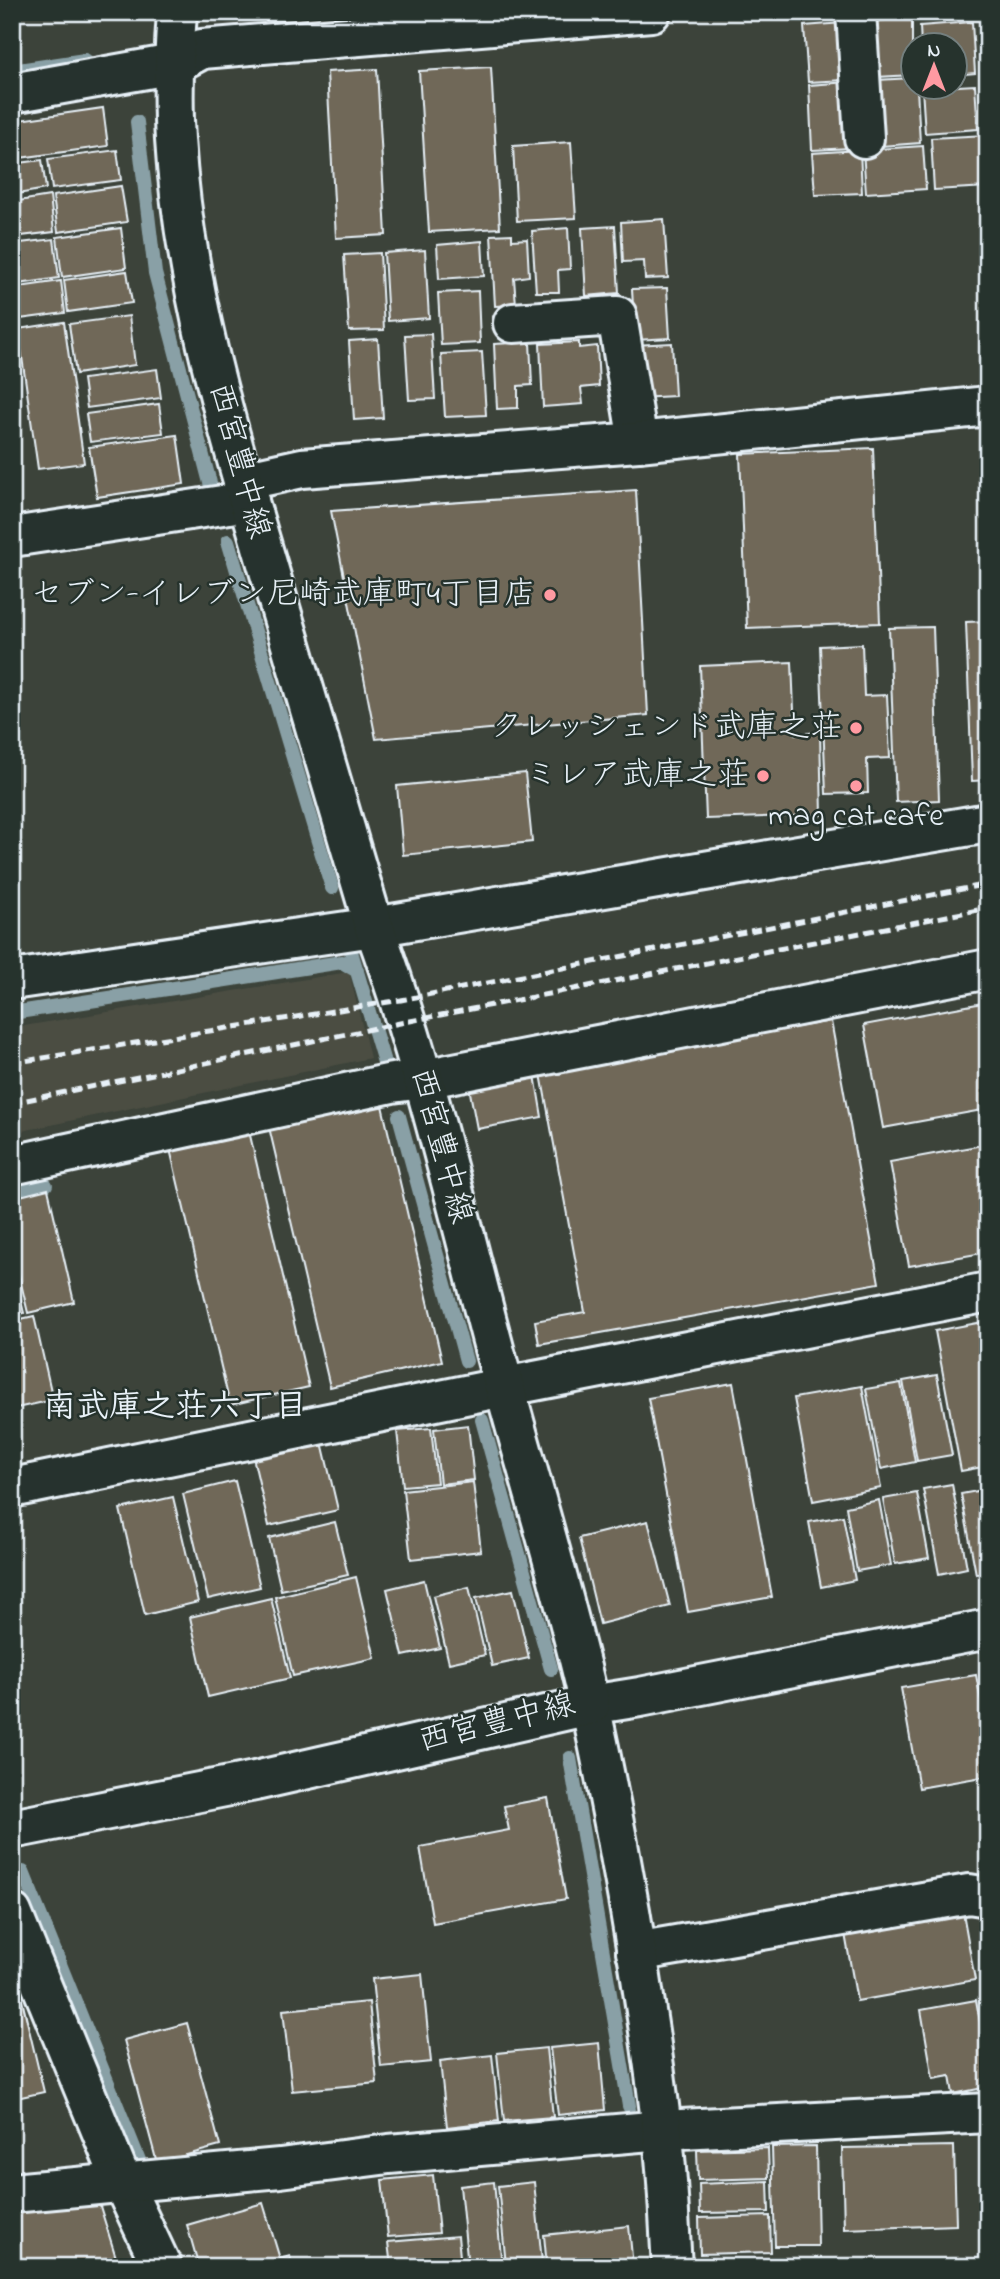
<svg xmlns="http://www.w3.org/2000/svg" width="1000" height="2279" viewBox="0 0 1000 2279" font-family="'Indie Flower','Klee One',sans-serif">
<rect width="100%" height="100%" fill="#3c433a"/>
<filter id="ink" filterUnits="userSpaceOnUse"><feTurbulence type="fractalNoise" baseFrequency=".0143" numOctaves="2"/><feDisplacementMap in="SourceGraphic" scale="14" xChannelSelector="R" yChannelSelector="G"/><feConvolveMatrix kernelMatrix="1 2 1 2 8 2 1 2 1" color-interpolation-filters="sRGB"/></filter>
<g filter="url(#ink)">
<path fill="#4c4e43" d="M349 972 370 1058 12 1133V1028Z"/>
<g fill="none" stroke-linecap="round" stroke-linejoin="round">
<g stroke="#89a0a6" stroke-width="14">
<path d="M12 71 85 60 99 71"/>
<path d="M137 122 155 273 210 483"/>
<path d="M228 541 332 888"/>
<path d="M350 948 386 1069"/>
<path d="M12 1013 342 962 357 971"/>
<path d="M399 1116 466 1361"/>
<path d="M12 1192 46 1185"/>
<path d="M482 1420 551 1669"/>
<path d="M570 1758 629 2106"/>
<path d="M23 1872 139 2160"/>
</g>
</g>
<g fill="#706858" stroke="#e8f1f8" stroke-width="2">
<path d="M980 12H988V49H982Z"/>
<path d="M912 18V75L877 77 873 21Z"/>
<path d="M972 22 975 73 954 75V46H921L920 26Z"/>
<path d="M843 23 846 80 808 82 804 26Z"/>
<path d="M491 67 500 228 429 232 419 71Z"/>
<path d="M377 69 386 235 336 238 327 72Z"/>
<path d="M912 78V88H917L920 143 881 146 877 80Z"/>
<path d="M848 82 851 148 812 150 809 85Z"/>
<path d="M975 85 978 129 925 133 922 88Z"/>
<path d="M103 108 108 146 12 159V121Z"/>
<path d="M986 135 988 187 934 190 931 138Z"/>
<path d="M571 142 576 218 517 221 513 146Z"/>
<path d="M923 146 926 189 866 193 863 150Z"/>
<path d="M117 150 121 180 52 189 48 159Z"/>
<path d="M860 150 862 193 815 195 812 153Z"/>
<path d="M42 160 46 189 12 195V164Z"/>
<path d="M121 186 127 222 58 232 53 196Z"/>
<path d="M50 196 54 232 12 237V202Z"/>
<path d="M664 219 668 278 645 279 644 261 623 262 621 222Z"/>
<path d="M615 226 619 293 586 296 582 228Z"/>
<path d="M121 228 126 268 62 277 57 237Z"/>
<path d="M568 228 570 269 558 270 559 292H536L532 231Z"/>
<path d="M512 234V240L527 239 529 276 514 278 516 305 495 306 491 235Z"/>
<path d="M54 239 59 278 12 285V244Z"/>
<path d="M482 241 484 276 439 279 437 245Z"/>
<path d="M425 250 429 318 388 321 384 253Z"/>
<path d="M380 253 384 330 349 331 344 255Z"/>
<path d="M127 271 132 303 68 312 64 280Z"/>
<path d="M61 281 65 313 12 320V288Z"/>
<path d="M667 288 670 338 635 340 632 289Z"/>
<path d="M478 291 480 343 441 345 438 293Z"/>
<path d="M129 316 135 365 76 374 69 324Z"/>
<path d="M64 322 84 463 38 469 18 329Z"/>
<path d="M431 334 435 399 409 400 405 335Z"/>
<path d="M378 339 383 418 354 420 349 341Z"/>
<path d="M530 342 532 385 518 386V408L497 409 494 344Z"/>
<path d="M579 342V348L597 346 599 386 581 388 583 404 543 407 540 344Z"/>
<path d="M672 343 675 396 638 398 634 345Z"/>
<path d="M482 352 486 415 445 417 441 354Z"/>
<path d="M157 369 161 398 87 408 83 379Z"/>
<path d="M159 404 163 433 90 442 86 414Z"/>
<path d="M177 435 184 484 97 497 89 447Z"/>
<path d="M873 448 880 623 747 628 740 454Z"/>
<path d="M636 490 648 715 376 739 331 511Z"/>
<path d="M988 621V780L972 781 966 622Z"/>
<path d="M933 627 939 800 896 802 889 628Z"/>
<path d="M862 644 864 696 887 695 890 758 867 759 868 793 826 794 820 646Z"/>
<path d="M792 662 795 734 820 732 822 815 706 819 700 666Z"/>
<path d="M525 773 532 842 403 855 397 786Z"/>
<path d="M988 1002V1109L883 1128 864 1025Z"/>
<path d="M831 1021 879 1283 539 1344 535 1321 585 1312 541 1074Z"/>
<path d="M535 1075 542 1117 477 1129 469 1087Z"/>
<path d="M380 1097 442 1361 330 1387 268 1123Z"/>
<path d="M249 1131 309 1387 230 1405 170 1149Z"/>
<path d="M988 1144V1252L909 1266 890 1162Z"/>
<path d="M48 1189 74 1302 28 1313 12 1245V1198Z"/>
<path d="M12 1265 24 1313 12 1316Z"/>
<path d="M34 1316 53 1400 12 1409V1321Z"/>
<path d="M988 1321V1466L961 1471 935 1331Z"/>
<path d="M937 1375 952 1455 917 1461 903 1381Z"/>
<path d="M733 1383 772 1597 688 1612 648 1398Z"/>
<path d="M901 1383 915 1462 881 1469 866 1389Z"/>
<path d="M862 1386 881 1488 813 1501 794 1398Z"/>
<path d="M468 1425 474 1480 440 1484 434 1429Z"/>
<path d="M431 1428 437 1483 403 1486 397 1431Z"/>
<path d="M322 1442 338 1510 269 1526 253 1457Z"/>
<path d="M235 1481 260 1587 208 1599 183 1494Z"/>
<path d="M473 1482 481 1551 411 1559 403 1490Z"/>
<path d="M952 1484 967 1568 939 1574 923 1489Z"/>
<path d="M988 1489V1572L976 1574 961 1494Z"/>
<path d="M917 1493 929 1558 895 1564 883 1499Z"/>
<path d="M173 1497 198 1602 145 1615 120 1509Z"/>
<path d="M879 1500 891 1565 857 1571 846 1507Z"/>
<path d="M843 1516 855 1580 821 1587 809 1522Z"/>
<path d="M648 1521 670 1606 600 1624 579 1538Z"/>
<path d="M335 1522 348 1575 281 1590 269 1538Z"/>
<path d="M356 1577 375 1658 293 1676 275 1597Z"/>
<path d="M424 1580 440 1648 403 1656 387 1589Z"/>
<path d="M469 1587 485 1655 449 1663 433 1596Z"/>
<path d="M513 1590 529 1658 492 1666 476 1598Z"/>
<path d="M271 1598 290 1678 208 1697 190 1617Z"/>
<path d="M976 1675 988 1736V1776L919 1788 901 1688Z"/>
<path d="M548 1798 566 1899 433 1923 420 1847 509 1830 504 1806Z"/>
<path d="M962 1907 975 1980 857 2001 844 1928Z"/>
<path d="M988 1959V1996L987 1997 980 1960Z"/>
<path d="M422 1974 431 2062 381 2067 372 1979Z"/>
<path d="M16 1975 44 2092 12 2099V1976Z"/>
<path d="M976 2000 988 2066V2087L953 2094 950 2076 933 2079 921 2010Z"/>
<path d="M369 2002 377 2083 292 2091 283 2010Z"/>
<path d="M187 2023 220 2146 157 2163 124 2040Z"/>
<path d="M599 2043 605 2110 558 2115 550 2048Z"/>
<path d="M546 2048 553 2117 504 2121 497 2053Z"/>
<path d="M492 2055 499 2121 447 2127 440 2061Z"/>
<path d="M816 2146 818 2246H775L772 2147Z"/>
<path d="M954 2146 956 2225 844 2229 842 2148Z"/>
<path d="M768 2148 769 2178 698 2180 697 2150Z"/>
<path d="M433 2175 439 2233 388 2237 382 2180Z"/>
<path d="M768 2181 769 2212 700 2213 699 2184Z"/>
<path d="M494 2182 502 2267H468L460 2186Z"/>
<path d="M534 2182 542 2262 506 2265 498 2186Z"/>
<path d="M99 2203 118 2264 110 2267H12V2212Z"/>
<path d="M263 2203 280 2259 290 2256 293 2267H199L187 2225Z"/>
<path d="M770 2216 771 2252 700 2254 699 2218Z"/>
<path d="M629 2226 633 2267H547L544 2235Z"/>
<path d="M458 2236 461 2267H391L388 2242Z"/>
<path d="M785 2264 786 2267H719Z"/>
</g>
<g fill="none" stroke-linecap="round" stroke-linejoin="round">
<defs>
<g id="minor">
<path d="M856 12 864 138"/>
<path d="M12 93 174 64 202 49 651 12"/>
<path d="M513 323 617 316 638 442"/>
<path d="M243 481 302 468 638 442 988 406"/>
<path d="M12 537 249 501"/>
<path d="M12 980 374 927 988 823"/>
<path d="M12 1165 392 1083 423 1079 988 969"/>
<path d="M12 1488 504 1387 988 1292"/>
<path d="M12 1913 123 2184 162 2267"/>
<path d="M636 1952 969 1894 988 1897"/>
<path d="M12 2193 280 2168 389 2154 662 2130 988 2113"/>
<path d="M672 2267C669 2221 668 2174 662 2129 645 1987 620 1844 590 1705L640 1697 988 1629"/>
</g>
<path id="major" d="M12 1829 255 1781 590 1705C563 1587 527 1472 496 1356 458 1212 425 1066 374 927 339 810 305 693 271 577 229 434 184 289 175 139 172 97 174 54 177 12"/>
</defs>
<use href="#minor" stroke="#e8f1f8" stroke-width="44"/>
<use href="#major" stroke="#e8f1f8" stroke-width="44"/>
<use href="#minor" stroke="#26332d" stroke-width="38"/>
<use href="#major" stroke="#26332d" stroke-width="38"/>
<g stroke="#e8f1f8" stroke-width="5" stroke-dasharray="10 5" stroke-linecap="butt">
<path d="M12 1063 401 1000 988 884"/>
<path d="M12 1103 405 1022 988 908"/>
</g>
</g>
</g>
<g fill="#ff9aa2" stroke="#26332d" stroke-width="2.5">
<circle cx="550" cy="595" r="7"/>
<circle cx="856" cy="728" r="7"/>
<circle cx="763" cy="776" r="7"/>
<circle cx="856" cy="786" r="7"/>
</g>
<g text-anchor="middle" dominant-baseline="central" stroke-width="5" stroke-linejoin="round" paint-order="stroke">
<g font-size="32" fill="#e8f1f8" stroke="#26332d">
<text transform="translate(238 461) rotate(75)">西宮豊中線</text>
<text transform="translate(440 1146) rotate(75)">西宮豊中線</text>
<text transform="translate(497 1724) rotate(-14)">西宮豊中線</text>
</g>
<g font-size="32" fill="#e8f1f8" stroke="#26332d" text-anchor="end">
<text x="536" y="595">セブン-イレブン尼崎武庫町4丁目店</text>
<text x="842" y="728">クレッシェンド武庫之荘</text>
<text x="749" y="776">ミレア武庫之荘</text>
<text x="856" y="817" text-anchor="middle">mag cat cafe</text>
</g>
<g font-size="33" font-weight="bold" fill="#e8f1f8" stroke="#26332d">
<text x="175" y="1408">南武庫之荘六丁目</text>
</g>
</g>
<rect width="1000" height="2279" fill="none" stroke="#26332d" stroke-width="42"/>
<rect x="21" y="21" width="958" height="2237" fill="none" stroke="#e8f1f8" stroke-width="2.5" filter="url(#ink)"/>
<g transform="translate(934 66)"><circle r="33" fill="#26332d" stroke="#747f7e" stroke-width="2"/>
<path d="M0-5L12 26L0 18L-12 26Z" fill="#ff9aa2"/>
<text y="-10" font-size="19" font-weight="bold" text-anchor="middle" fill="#e8f1f8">N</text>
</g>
</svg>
